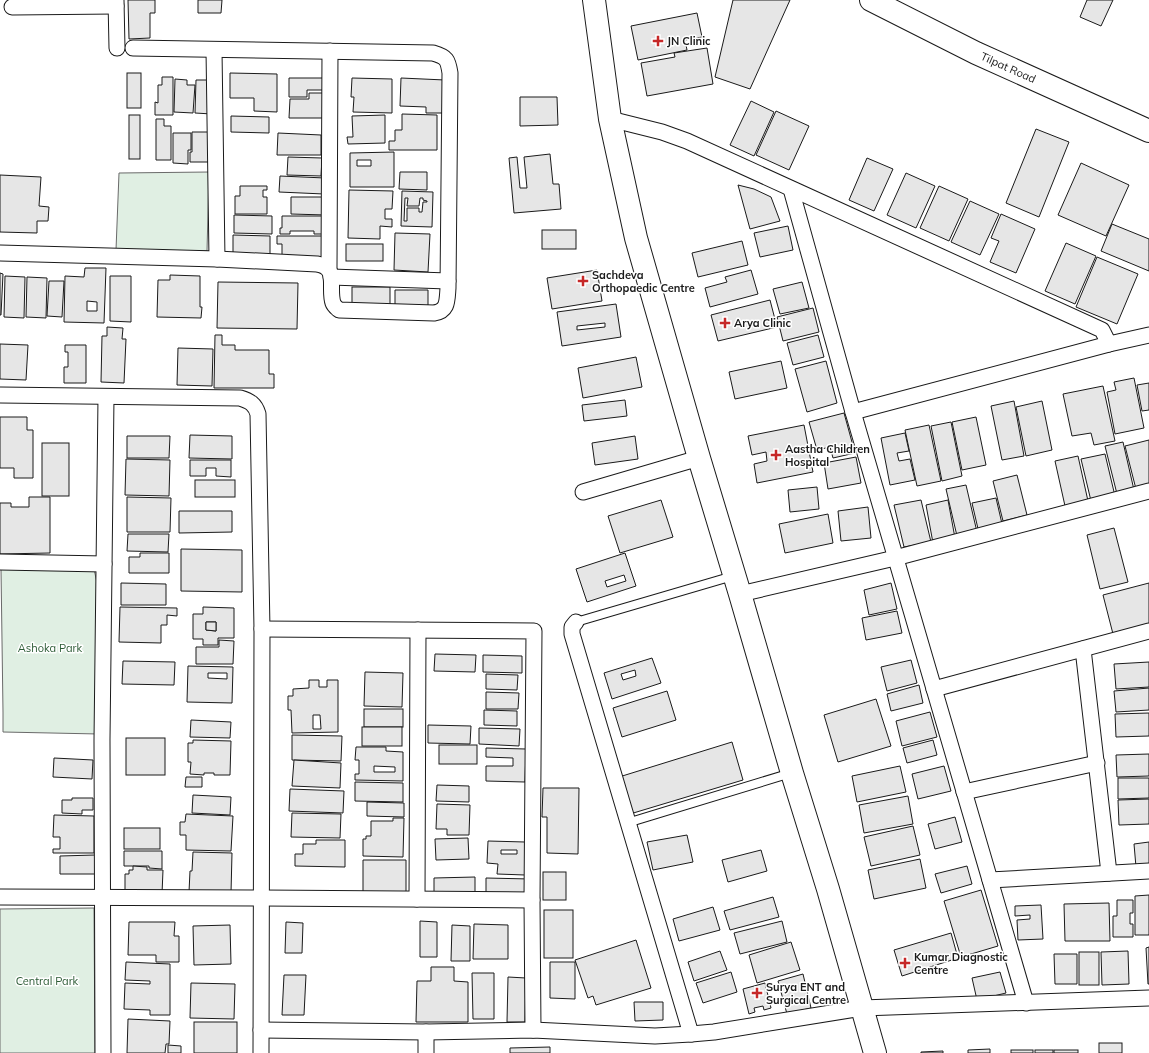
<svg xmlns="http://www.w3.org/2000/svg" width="1149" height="1053" viewBox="0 0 1149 1053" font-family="Mulish,sans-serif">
<rect width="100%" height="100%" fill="#fff"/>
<g fill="#e0efe3" stroke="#6a6a6a">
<path d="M209 172 207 251 116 250 119 173Z"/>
<path d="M1 569H94L97 583 99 734 3 732V712Z"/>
<path d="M94 908 95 1053H0V909Z"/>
</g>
<g fill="#e6e6e6" stroke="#1a1a1a" fill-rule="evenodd">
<path d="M128 0H155V13H150V38L129 39Z"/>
<path d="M198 0H222L221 13H198Z"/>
<path d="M733 0H790L750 89 715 77Z"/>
<path d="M1087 0H1113L1101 26 1080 17Z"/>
<path d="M697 13 702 37 685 40 687 50 638 60 631 26Z"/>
<path d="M707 48 713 84 647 96 641 63 675 57 674 53Z"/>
<rect x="127" y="73" width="14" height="35"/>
<path d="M230 73 277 74V112L254 111V98H230Z"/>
<path d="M162 77H173V115H155V102L158 103V85H162Z"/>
<path d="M289 78H323V90H307V97H289Z"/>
<path d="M352 78 392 79V113L353 112 354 97H351Z"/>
<path d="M401 78 445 80 444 113H426V107L400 106Z"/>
<path d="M175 79 187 80V85H195L193 113 174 112Z"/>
<path d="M196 80H213L212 114 195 113Z"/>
<path d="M309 93H326V118H289L290 99H309Z"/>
<path d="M520 97H557L558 125 520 126Z"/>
<path d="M751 101 774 112 754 156 730 145Z"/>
<path d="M776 111 809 126 789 170 756 155Z"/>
<path d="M402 114 437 115V150H389V141H395V130H402Z"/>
<rect x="129" y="115" width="11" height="44"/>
<path d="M385 115V143L348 144 347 137H353L352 116Z"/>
<path d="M231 116 269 117V133L231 132Z"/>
<path d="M156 119H164V126H171V160H156Z"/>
<path d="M1036 129 1069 142 1039 217 1006 203Z"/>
<path d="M192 132H210V162H190V152H192Z"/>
<path d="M173 133H191V150H188V164L173 163Z"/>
<path d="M278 133 321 135V155H277Z"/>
<path d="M394 152V187H350V153ZM357 160H371V166H357Z"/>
<path d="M550 154 553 184H559L561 209 514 213 509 158 517 157 520 188H527L524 157Z"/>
<path d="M288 157 322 158 321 176 287 175Z"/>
<path d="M867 158 893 169 874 211 849 200Z"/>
<path d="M1081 163 1129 185 1106 236 1058 215Z"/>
<path d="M400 172H427V190L399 189Z"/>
<path d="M906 173 935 186 916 228 887 215Z"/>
<path d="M0 175 41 177 39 206 49 207 48 221H37V233L0 232Z"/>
<path d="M280 176 325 178 324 194 279 192Z"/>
<path d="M738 185 754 189 771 197 780 221 750 229Z"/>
<path d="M240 186H267V190H263V197H267V214H235V196H240Z"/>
<path d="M939 186 968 199 949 241 920 228Z"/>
<path d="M349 190 393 191 392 209H385V219H392V227L380 226V239L348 238Z"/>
<path d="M402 191 433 192 432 227 401 226ZM405 198H408L407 206H419L420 198H423V200L427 201V202H423L422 212H419V208H407V221H404Z"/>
<path d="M291 197H326V215L291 214Z"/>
<path d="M970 201 999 214 980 255 951 242Z"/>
<path d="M1001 214 1035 229 1016 273 990 262 999 241 991 238Z"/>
<path d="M234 215 272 216V234L234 233Z"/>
<path d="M282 216H322V234H314V231H290V234H280V228H282Z"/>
<path d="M1112 224 1149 239V271L1101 251Z"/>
<path d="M788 226 793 250 760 257 754 233Z"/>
<rect x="542" y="230" width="34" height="19"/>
<path d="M395 233 430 234 428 272 394 270Z"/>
<path d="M233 235 270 236V257H233Z"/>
<path d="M277 236H323V257H282V244H277Z"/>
<path d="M742 241 748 265 698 277 692 253Z"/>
<path d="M1066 243 1096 256 1075 304 1045 291Z"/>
<rect x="346" y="244" width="37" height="17"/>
<path d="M1097 257 1138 274 1117 324 1076 307Z"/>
<path d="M85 268H106L104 323 64 322 65 276 84 277ZM87 301 97 302V311H87Z"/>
<path d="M597 270 602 301 552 309 547 278Z"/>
<path d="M751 270 758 294 710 307 705 288 727 282 725 277Z"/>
<path d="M0 273 3 274 1 315H0Z"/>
<path d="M170 275 200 276V307H202L201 318 157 317 158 280H170Z"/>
<path d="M5 276 25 277 24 318 4 317Z"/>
<path d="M110 276H131V322L110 321Z"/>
<path d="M27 277 47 278 46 318 26 317Z"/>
<path d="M49 281H64L62 317 47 316Z"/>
<path d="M218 282 298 283 297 329 217 328Z"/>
<path d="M802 282 809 308 780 314 773 289Z"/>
<rect x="352" y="287" width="38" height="18"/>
<path d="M395 290H428V308L395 305Z"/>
<path d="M770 300 777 327 718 341 711 315Z"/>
<path d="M616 304 621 337 562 346 557 312ZM605 323V327L577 330V326Z"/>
<path d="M813 308 819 332 783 341 777 317Z"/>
<path d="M107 327 123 328 122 339H126L124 383 101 382 102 336H107Z"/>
<path d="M215 335H222V345H235V350H269V374H274V388H214Z"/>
<path d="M818 335 824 357 793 365 787 343Z"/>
<path d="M0 344 28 345 26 380 0 379Z"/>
<path d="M65 345H86V383H64V367H68V352H65Z"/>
<path d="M178 348 213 349 212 386 177 385Z"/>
<path d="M636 357 642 387 583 398 578 368Z"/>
<path d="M781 361 787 388 735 399 729 372Z"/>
<path d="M826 361 837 403 807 412 795 369Z"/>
<path d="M1134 378 1144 428 1115 434 1107 392 1116 390 1114 382Z"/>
<path d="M1149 383V410L1142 411 1137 385Z"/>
<path d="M1103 386 1115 441 1094 445 1091 433 1072 436 1063 394Z"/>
<path d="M625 400 627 416 584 421 582 405Z"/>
<path d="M1014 401 1024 456 1002 460 991 406Z"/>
<path d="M1042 401 1052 450 1026 456 1016 407Z"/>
<path d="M844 413 855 453 833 458 830 447 817 450 809 422Z"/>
<path d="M0 417H27V430H33V478H14V468H0Z"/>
<path d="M976 417 986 465 962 470 952 422Z"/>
<path d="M951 422 962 476 942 481 931 426Z"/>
<path d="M804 425 813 472 757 483 754 464 767 461 766 452 752 455 748 436Z"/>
<path d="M929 425 941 481 917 486 905 430Z"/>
<path d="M905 433 909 451 897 453 899 461 910 459 915 480 890 485 881 438Z"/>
<path d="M190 435 232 436V459L189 458Z"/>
<path d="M127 436H170L169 458H127Z"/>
<path d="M635 436 638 459 595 465 592 443Z"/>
<path d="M1149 440V490L1137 493 1125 446Z"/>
<path d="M1123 442 1134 490 1117 494 1105 446Z"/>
<rect x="42" y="443" width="27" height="53"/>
<path d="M1105 454 1115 496 1091 501 1081 459Z"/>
<path d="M1078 456 1088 501 1065 506 1055 461Z"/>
<path d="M856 457 861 483 828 489 824 463Z"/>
<path d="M126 459 170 460 169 496 125 495Z"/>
<path d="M190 460H231V477L216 476V468H206V476H190Z"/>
<path d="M1017 475 1027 515 1003 521 993 481Z"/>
<rect x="195" y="480" width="40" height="17"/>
<path d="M966 485 977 532 957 536 946 489Z"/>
<path d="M817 487 819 509 790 512 788 490Z"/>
<path d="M29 497H50V553L0 554V503H11V507H29Z"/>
<path d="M127 497 171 498 170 532H127Z"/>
<path d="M996 498 1003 528 979 533 972 503Z"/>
<path d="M661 500 673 537 620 553 608 516Z"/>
<path d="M921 500 931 542 904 547 894 505Z"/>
<path d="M948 500 955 538 933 543 926 505Z"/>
<path d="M868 507 871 538 841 541 838 511Z"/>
<path d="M179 511H232V532L179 533Z"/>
<path d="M828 514 833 543 785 553 779 524Z"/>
<path d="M1114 528 1128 582 1100 589 1087 535Z"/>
<path d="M128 534H169L168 552 127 551Z"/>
<path d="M181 549 242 550V592L181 591Z"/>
<path d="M140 553H169V573H129V557H140Z"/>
<path d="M625 553 636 586 587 602 576 569ZM624 575 626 581 607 587 605 581Z"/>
<path d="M121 583 166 584V605H121Z"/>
<path d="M891 583 897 609 869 615 864 590Z"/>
<path d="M1149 583V626L1113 634 1103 595Z"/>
<path d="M120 607 177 608V616L167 615V625H161V643L119 642Z"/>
<path d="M203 607 234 608V638H218V645H203V639H193V614H203ZM206 622H216V631L206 630Z"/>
<path d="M897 611 902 633 866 640 862 618Z"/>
<path d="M206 622H216V631L206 630Z"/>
<path d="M219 640 234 641 233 664H196V647H219Z"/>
<path d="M435 654 476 655 475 672 434 671Z"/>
<path d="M483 655 522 656V673L483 672Z"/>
<path d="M652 658 661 683 612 699 604 673ZM635 670 636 676 623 680 621 674Z"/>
<path d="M911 660 917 683 887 691 881 667Z"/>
<path d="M123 661 175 662 174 685 122 684Z"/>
<path d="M1149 662V687L1116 689 1114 664Z"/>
<path d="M188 666 233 667 232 703 187 702ZM208 673H227V679L208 678Z"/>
<path d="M365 672 403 673 402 707 364 706Z"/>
<path d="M486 674 518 675 517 690 486 689Z"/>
<path d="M309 680H319V687H327V680H338V732L292 733 291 710H288V696H293V689L309 688ZM313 715H320L321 729H313Z"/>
<path d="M919 685 923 703 891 711 887 694Z"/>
<path d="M1149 688V710L1116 712 1114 691Z"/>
<path d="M667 691 676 720 622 737 613 708Z"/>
<path d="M486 692 519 693 518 709H486Z"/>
<path d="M876 699 891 746 838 762 824 715Z"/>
<rect x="364" y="709" width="39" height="18"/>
<path d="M484 710 517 711V726L484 725Z"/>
<path d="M930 712 937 737 902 746 896 721Z"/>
<path d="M1149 713V736L1116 737 1115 714Z"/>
<path d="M191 720 231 722 230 738 190 737Z"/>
<path d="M428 725 471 726 470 744 428 743Z"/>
<rect x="362" y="727" width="40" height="19"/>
<path d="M479 728 520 729 519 746 479 744Z"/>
<path d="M292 735 342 736 341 761 292 760Z"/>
<rect x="126" y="738" width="39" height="37"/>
<path d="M193 740 231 741 230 775H214V773H204V775L190 774 191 762H188V743H193Z"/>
<path d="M933 740 937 755 907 763 903 748Z"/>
<path d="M732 742 743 780 630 814 619 777Z"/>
<rect x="439" y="745" width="38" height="19"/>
<path d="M356 747H386V751L403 752V781L355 780V774H359V760H355ZM374 766 395 767V772H374Z"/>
<path d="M486 748 526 749 525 782 486 781V766H513V758L486 757Z"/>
<path d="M1149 754V776L1117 777 1116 755Z"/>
<path d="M54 758 93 760 92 779 53 777Z"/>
<path d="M294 760 341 763 340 788 292 786Z"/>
<path d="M900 766 906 792 857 802 852 776Z"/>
<path d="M944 766 951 791 918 799 912 774Z"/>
<path d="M186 777H202V787H185Z"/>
<path d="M1118 778H1149V798L1118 799Z"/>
<path d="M355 782 403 783V802L355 801Z"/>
<path d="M437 785 469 786V802L436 801Z"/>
<path d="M543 788H579L578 854 547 853V817H542Z"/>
<path d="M290 789 344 791 343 813 289 811Z"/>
<path d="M193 795 231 797 230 815 192 813Z"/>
<path d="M908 796 913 824 864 833 859 805Z"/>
<path d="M72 798H93V810H82V814L62 813V800H72Z"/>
<path d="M1149 799V824L1119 825 1118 800Z"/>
<path d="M367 802 404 803V817L367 816Z"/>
<path d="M437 804 470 805 469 835H447V829H436Z"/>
<path d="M292 813 341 814 340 838 291 837Z"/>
<path d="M186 814 233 816 231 851 186 850V835H180V822H185Z"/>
<path d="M54 815 94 816V853H53V849H60V837H53Z"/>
<path d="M955 817 962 842 935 849 928 824Z"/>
<path d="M393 818H404L403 857 363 856V839H366V836H371V821H393Z"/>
<path d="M913 826 920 855 871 866 864 837Z"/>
<rect x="124" y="828" width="36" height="21"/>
<path d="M687 835 693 862 653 870 647 842Z"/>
<path d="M468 838 469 859 436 860 435 839Z"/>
<path d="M316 840H345V867L295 866V854H303V844H316Z"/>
<path d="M488 841 525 842V875L497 874 498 864 487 863ZM501 850H517V854H501Z"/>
<path d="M1149 842V866L1136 867 1134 844Z"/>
<path d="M761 850 767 871 728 882 722 860Z"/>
<path d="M124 851H162V869L149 868V866H124Z"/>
<path d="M193 852 232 853 231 893 189 892 190 871H192Z"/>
<path d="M95 855V874H60V856Z"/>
<path d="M920 859 926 888 874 899 868 870Z"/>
<path d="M363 860H406V894L363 893Z"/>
<path d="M133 866 147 867V870H163L162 894H125V874H129V870H133Z"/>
<path d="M967 866 972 884 941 893 935 874Z"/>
<rect x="543" y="872" width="23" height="28"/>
<path d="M475 877V895L434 896V878Z"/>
<path d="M486 878 530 879V898L486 897Z"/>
<path d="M981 890 998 946 961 957 944 901Z"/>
<path d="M1149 895V935H1135V896Z"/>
<path d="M773 897 779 917 730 930 724 911Z"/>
<path d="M1117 900H1133V913H1130V924H1133V937H1113V916H1117Z"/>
<path d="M1109 903 1110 941H1065L1064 904Z"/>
<path d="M1041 905 1043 939 1018 940 1017 920 1030 919V915L1015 916V906Z"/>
<path d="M713 907 720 930 679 941 673 919Z"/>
<rect x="544" y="910" width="29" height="48"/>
<path d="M420 921 437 922V957H420Z"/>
<path d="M782 921 787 942 740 954 734 933Z"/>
<path d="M129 922H175L174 936H179V962H156V955H128Z"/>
<path d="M286 922 303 923 302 953H285Z"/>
<path d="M474 924 508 925V959H473Z"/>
<path d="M230 925 231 964 194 965 193 926Z"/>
<path d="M452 925 470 926V961H451Z"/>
<path d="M951 933 958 958 902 976 894 950Z"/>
<path d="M636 940 651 988 596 1005 593 996 588 998 575 960Z"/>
<path d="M791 942 800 970 757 983 749 955Z"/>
<path d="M1149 947V984H1148L1146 948Z"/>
<path d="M720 951 727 970 694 981 688 962Z"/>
<path d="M1128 951 1129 984 1102 985 1101 952Z"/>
<rect x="1079" y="952" width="20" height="33"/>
<path d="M1054 954H1077V984H1055Z"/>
<path d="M126 962 170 964V1015H150V1010L124 1009 125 983 150 984V981L125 980Z"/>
<path d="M550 962H575V999L550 998Z"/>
<path d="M431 967H454V981L468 982V1022H416L417 981H431Z"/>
<path d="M731 972 737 992 703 1003 696 983Z"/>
<path d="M1000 972 1006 993 977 1000 972 978Z"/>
<path d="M472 973H494V1019H473Z"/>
<path d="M803 974 811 1008 787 1014 778 981Z"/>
<path d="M284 975H306L304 1015H282Z"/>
<path d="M508 977 526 978 525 1022H507Z"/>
<path d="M191 983 235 984 234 1019 190 1018Z"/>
<path d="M765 983 771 1008 764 1010 763 1006 754 1008 755 1012 749 1014 743 989Z"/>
<path d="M634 1002H663V1020L635 1021Z"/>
<path d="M128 1019 170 1021 169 1044H166L165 1053H127Z"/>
<rect x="194" y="1022" width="43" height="31"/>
<rect x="1099" y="1043" width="23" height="10"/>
<path d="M168 1045 181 1046V1053H168Z"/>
<path d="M550 1047V1053H510V1048Z"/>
<path d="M990 1049V1053H968V1050Z"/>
<rect x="1011" y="1050" width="22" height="3"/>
<rect x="1035" y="1050" width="18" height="3"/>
<rect x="1054" y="1050" width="24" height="3"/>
<path d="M943 1051V1053H921V1052Z"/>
</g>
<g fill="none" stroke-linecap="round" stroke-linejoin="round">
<defs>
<g id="lane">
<path d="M576 622 733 576"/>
<path d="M627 823 791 773"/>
</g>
<g id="street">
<path d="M116 0 117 48"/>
<path d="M12 7 116 6"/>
<path d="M214 50 217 259"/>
<path d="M610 119 662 132 687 141 1102 330 1109 344"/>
<path d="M791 189 853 412 1026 1003"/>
<path d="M0 253 217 259 317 264C339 267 328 288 333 303 334 306 337 308 339 310L434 313C448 311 447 301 448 288L450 73C448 60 447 57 433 53L133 48"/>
<path d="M329 269 330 51"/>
<path d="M331 277 448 281"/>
<path d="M0 395 240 398C250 401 255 404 258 414L262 629 261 1053"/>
<path d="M853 412 1109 344 1149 335"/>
<path d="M583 492 699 458"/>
<path d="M0 562 104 564"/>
<path d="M740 594 895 558 1149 491"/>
<path d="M576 622 572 627V634L691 1034"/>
<path d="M262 629 534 631 532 900 533 1030"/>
<path d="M1083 649 1109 873"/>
<path d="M934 689 1149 631"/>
<path d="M964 792 1097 763"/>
<path d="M990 880 1149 871"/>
<path d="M0 897 262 898 532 900"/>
<path d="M417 899 418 630"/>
<path d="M261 1030 426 1032 533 1030 655 1036 691 1034 714 1032 862 1008 1149 998"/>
<path d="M103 1053 102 740 106 397"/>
<path d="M426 1053V1032"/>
</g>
<g id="secondary">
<path d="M594 0 610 119 636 238 699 458 740 594 792 773 828 889 875 1053"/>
<path id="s1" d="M871 0 976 53 1149 131"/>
</g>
</defs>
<use href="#lane" stroke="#1a1a1a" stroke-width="10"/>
<use href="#street" stroke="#1a1a1a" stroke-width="17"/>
<use href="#secondary" stroke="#1a1a1a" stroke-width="24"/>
<use href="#lane" stroke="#fff" stroke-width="8"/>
<use href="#street" stroke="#fff" stroke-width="15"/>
<use href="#secondary" stroke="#fff" stroke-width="22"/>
</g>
<g fill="#c62828" stroke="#fff" stroke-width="1.5">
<path d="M656 35h4v4h4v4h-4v4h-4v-4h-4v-4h4z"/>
<path d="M581 275h4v4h4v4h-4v4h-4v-4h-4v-4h4z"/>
<path d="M723 317h4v4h4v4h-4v4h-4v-4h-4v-4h4z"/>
<path d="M774 449h4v4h4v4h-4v4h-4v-4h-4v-4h4z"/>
<path d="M903 957h4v4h4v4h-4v4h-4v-4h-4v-4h4z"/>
<path d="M755 987h4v4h4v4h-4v4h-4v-4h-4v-4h4z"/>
</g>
<g text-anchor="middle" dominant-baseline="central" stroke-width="3" stroke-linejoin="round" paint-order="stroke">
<g font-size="11" font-weight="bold" fill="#1a1a1a" stroke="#fff" text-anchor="start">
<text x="667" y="41">JN Clinic</text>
<text x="592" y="275">Sachdeva<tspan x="592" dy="13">Orthopaedic Centre</tspan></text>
<text x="734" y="323">Arya Clinic</text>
<text x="785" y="449">Aastha Children<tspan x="785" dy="13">Hospital</tspan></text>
<text x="914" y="957">Kumar Diagnostic<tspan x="914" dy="13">Centre</tspan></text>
<text x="766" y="987">Surya ENT and<tspan x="766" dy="13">Surgical Centre</tspan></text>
</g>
<g font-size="11" fill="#1a1a1a" stroke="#fff">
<text stroke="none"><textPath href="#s1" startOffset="153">Tilpat Road</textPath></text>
</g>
<g font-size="11" fill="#2b5a34" stroke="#fff">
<text x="50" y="648">Ashoka Park</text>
<text x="47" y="981">Central Park</text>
</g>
</g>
</svg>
